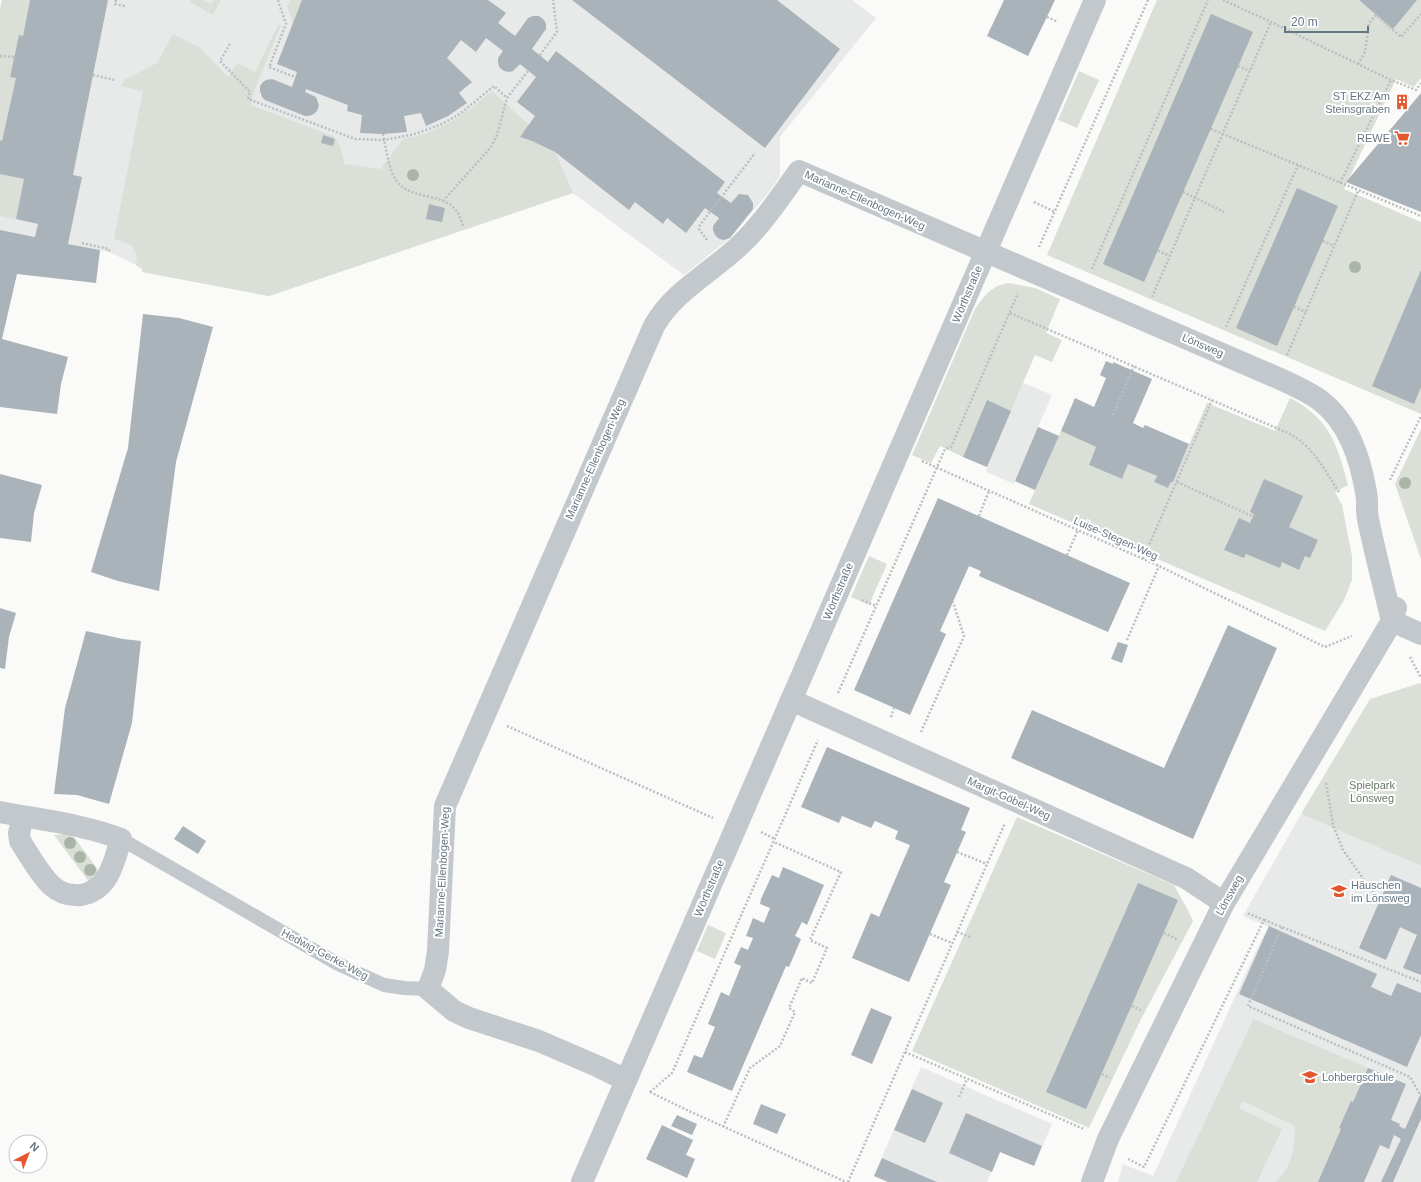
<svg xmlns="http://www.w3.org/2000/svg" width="1421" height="1182" viewBox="0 0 1421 1182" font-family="Helvetica,sans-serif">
<rect width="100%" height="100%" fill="#fafaf8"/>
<g fill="#e8e9e9">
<path d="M2 0H852L876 18 780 137V176L769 192 730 238 684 275 573 193 269 296 142 272V269L136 265 109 252 0 230V9Z"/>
<path d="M1023 383 1052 395 1038 427 1059 436 1035 490 1015 481 1014 484 986 472 987 467 963 457 987 400 1011 411Z"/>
<path d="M1301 814 1421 866V1182H1118L1123 1164 1153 1176 1261 940 1269 927 1243 916Z"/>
<path d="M921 1067 1052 1124 1034 1166 1000 1152 987 1182H888L874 1176Z"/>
</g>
<g fill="#dadfd7">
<path d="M2 0H30L23 36H19L10 77 16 78 2 141 0 140V9Z"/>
<path d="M191 0H204L211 4 214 0H221L213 15 190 2Z"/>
<path d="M290 0H302L293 23 287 6Z"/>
<path d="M1157 0H1421V78L1414 87 1396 79 1344 189 1421 222V414L1047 255Z"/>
<path d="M278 25H281L253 94 251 105 333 136C341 144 342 153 344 164L381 169 403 139C442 132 463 115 492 91L529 125 520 137 532 141 555 152 573 193 269 296 142 272V269L136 265C139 247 129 242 114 239L143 91 121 86 124 80 157 63 173 34 199 47 228 77 237 63 255 72Z"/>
<path d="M1079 71 1099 80 1077 128 1058 120Z"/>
<path d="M0 174 24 179 16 219 0 216Z"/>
<path d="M1009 283 1035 288 1060 299 1046 333 1062 340 1052 362 1035 355 1011 411 987 401 963 457 940 446 931 463 912 455 975 309C984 296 992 285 1009 283Z"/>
<path d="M1290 398C1330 419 1337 444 1348 485L1335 492 1342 505 1352 556V580L1344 600 1325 631 1029 504 1061 431 1096 447 1089 465 1122 479 1128 464 1157 476 1154 482 1168 488 1171 482H1173L1207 403 1275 431Z"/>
<path d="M1421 429V559L1395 484Z"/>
<path d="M869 556 887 564 869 605 851 597Z"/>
<path d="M1420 683 1421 684V866L1301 814 1370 699Z"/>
<path d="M1017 817 1174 885 1189 912 1193 921 1140 1021 1089 1128 912 1051Z"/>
<path d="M65 834 74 837 99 871 89 882 54 835Z"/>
<path d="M708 925 726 933 715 959 697 951Z"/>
<path d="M1253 1019 1368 1068 1353 1102 1351 1101 1339 1128 1341 1129 1318 1182H1276C1293 1164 1294 1151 1295 1126L1243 1101 1239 1108 1282 1129 1257 1182H1176L1248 1031Z"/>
</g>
<g fill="#aab3b9">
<path d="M30 0H108L73 175 82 177 68 244 100 250 96 283 17 274 2 339 68 357 61 384 57 414 0 407V230L35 237 38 224 16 219 24 179 0 174V140L2 141 16 78 10 77 19 35 23 36Z"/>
<path d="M302 0H488L506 13 498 23 515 36 528 18 533 16H539L544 20 546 24V29L532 49 548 62 556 51 725 182 717 193 731 203 739 194 748 195 753 203V209L730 238 724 240 719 239 715 235 713 230V226L719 218 705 208 686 233 667 218 663 224 635 202 629 210 555 152 532 141 520 137 535 116 517 102 536 77 520 64 513 71 509 72 504 71 499 67 498 62V58L503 51 486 38 476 52 461 40 447 58 472 82 459 93 467 103 448 116 426 126 421 113 404 116 407 132 383 134 360 133 362 115 347 111 348 105 306 89 305 92 316 97 319 105 317 111 314 114 309 116H305L265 100 262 97 260 91V86L263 82 266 80 272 79 292 87 297 72 277 64Z"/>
<path d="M572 0H777L840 49 765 148Z"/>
<path d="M1004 0H1055L1028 56 987 36Z"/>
<path d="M1359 0H1417L1393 29Z"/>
<path d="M1211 14 1253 32 1144 282 1103 264Z"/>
<path d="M1402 93 1409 97 1403 111 1395 107Z"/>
<path d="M1421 93V212L1346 182Z"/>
<path d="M323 135 335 139 333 146 321 143Z"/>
<path d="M1297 188 1338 206 1277 346 1236 328Z"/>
<path d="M429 204 445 208 442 222 426 219Z"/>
<path d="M1421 270V387L1414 404 1372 386Z"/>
<path d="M143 314 179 318 213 327 176 462 159 591 118 581 91 572 128 448Z"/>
<path d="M1106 361 1113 364V362L1152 379 1133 423 1143 428 1145 425 1189 444 1173 482H1171L1168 488 1154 482 1157 476 1128 464 1122 479 1089 465 1096 447 1061 431 1075 398 1094 407 1106 378 1100 375Z"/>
<path d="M987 400 1011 411 987 467 963 457Z"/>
<path d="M1038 427 1059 436 1035 490 1015 481Z"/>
<path d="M0 474 42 485 34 513 31 542 0 538Z"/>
<path d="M1264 479 1303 496 1289 527 1318 540 1310 558 1305 556 1299 570 1282 562 1280 568 1246 554 1244 558 1224 550 1239 518 1250 523 1254 514 1250 512Z"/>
<path d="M938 498 1130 583 1108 632 979 576 981 571 969 566 940 631 946 634 910 715 854 690Z"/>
<path d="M0 608 16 613 9 637 5 669 0 668Z"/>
<path d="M1228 625 1277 648 1193 839 1011 758 1032 710 1164 768Z"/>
<path d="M86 631 123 639 141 641 132 723 109 804 77 795 54 794 65 708Z"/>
<path d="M1118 642 1128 645 1122 663 1111 659Z"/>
<path d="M827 747 970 808 961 830 966 832 944 882 951 885 909 982 852 958 871 913 879 917 910 845 895 839 898 831 875 821 871 828 842 816 839 823 801 807Z"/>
<path d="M183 826 206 841 198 854 174 839Z"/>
<path d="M783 867 824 885 807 925 802 922 795 936 801 939 789 967 786 966 732 1091 687 1072 694 1055 702 1058 715 1027 708 1024 721 992 729 996 741 966 734 963 741 947 748 950 753 938 746 936 753 918 764 923 770 908 760 904 761 899 772 875 779 878Z"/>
<path d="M1391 875 1421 888V975L1403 968 1417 935 1400 927 1386 960 1359 948Z"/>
<path d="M1138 883 1178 900 1086 1109 1046 1092Z"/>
<path d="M1269 926 1377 974 1371 987 1391 996 1397 983 1421 993V1035L1407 1067 1239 994Z"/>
<path d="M871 1008 892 1017 872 1064 851 1055Z"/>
<path d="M1368 1068 1406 1084 1391 1120 1400 1124 1399 1126 1405 1129 1421 1093V1119L1393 1182H1381L1401 1139 1394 1135 1389 1149 1380 1145 1364 1182H1318L1341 1129 1339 1128 1351 1101 1353 1102Z"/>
<path d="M912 1089 943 1103 925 1143 894 1130Z"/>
<path d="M761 1104 786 1114 777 1134 753 1124Z"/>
<path d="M966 1113 1042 1146 1034 1166 1000 1152 992 1172 949 1153Z"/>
<path d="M677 1115 697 1124 692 1135 671 1126Z"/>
<path d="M662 1125 693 1140 686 1155 695 1159 687 1178 646 1159Z"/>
<path d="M882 1158 925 1177 937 1182H888L874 1176Z"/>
</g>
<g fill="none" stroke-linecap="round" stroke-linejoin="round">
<g stroke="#bbbfc2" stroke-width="2.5" stroke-dasharray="2 2" stroke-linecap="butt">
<path d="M116 0 115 4 125 6"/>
<path d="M278 0 286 24 269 67 295 77"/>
<path d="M1223 0 1271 22 1391 80 1416 90 1421 83"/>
<path d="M1047 17 1058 22"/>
<path d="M230 44 220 61 250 92 248 99 355 139 384 140 415 134 442 124 461 113 494 86 507 98"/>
<path d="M540 55 557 32 553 0"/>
<path d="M0 56 14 57"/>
<path d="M1358 64 1365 52 1369 23 1376 15 1401 37 1421 14"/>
<path d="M1238 66 1250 71"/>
<path d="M93 75 115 80"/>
<path d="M1211 129 1421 216"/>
<path d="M383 134C386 148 389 174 399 184 414 199 443 194 455 209 459 213 461 220 463 226"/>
<path d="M1340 183 1391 80"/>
<path d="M1183 192 1224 212"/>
<path d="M443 201 491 147 497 135 507 98 528 71"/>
<path d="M1034 202 1055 212"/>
<path d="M707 240 699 229 700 225 755 153"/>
<path d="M1323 241 1334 246"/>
<path d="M82 243 109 249V252"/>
<path d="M1039 247 1148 0"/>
<path d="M1158 251 1170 256"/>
<path d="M1092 269 1208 0"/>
<path d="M1152 297 1271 22"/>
<path d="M1294 307 1306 312"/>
<path d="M1010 313 1288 433C1313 446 1324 469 1339 492"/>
<path d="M1226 327 1298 165"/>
<path d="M1287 355 1358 191"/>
<path d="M1113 415 1134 366"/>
<path d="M922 461 1159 566 1325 647 1352 636"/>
<path d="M1390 480 1421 416"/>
<path d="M1177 482 1254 517"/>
<path d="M979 516 989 491"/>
<path d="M1067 555 1078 530"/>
<path d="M1143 559 1212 400"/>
<path d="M862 600 876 606"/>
<path d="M1127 640 1159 566"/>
<path d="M1410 657 1421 678"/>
<path d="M838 693 945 449 951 447 1018 293"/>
<path d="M891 717 894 708"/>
<path d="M507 726 713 818"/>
<path d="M921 732 964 636 953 602"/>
<path d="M1326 783 1333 825 1343 850 1376 897"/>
<path d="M761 832 775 839"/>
<path d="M957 852 987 864"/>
<path d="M1264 920 1421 982"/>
<path d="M1282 927 1248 1006 1410 1077 1421 1096"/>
<path d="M957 932 970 937"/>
<path d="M1164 933 1178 940"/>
<path d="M930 934 952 943"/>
<path d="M1132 1006 1143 1011"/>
<path d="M905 1052 1084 1129"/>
<path d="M1102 1074 1110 1078"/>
<path d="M650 1092 672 1073 818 740"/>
<path d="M650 1092 689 1111 846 1182"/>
<path d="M959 1097 967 1079"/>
<path d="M723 1127 750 1068 780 1046 795 1012 789 1008 802 978 812 983 827 948 810 940 841 872 774 842"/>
<path d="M1128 1159 1144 1167 1264 920 1247 913"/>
<path d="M848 1182 1005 823"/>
</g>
<path stroke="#c3c8cc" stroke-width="14" d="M121 839 338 964 384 985 404 988 428 989"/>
<g stroke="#c3c8cc" stroke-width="22">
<path d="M1392 621 1421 634"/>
<path d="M791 700 1186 878 1224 903"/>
<path d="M0 812C41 820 82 824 121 839 114 862 109 890 81 895 71 896 60 893 52 886 40 875 29 855 20 841L19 833 23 817"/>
<path d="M626 1080 597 1066 539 1041 469 1018 454 1011 428 989 435 970 438 951 445 806 654 326C673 292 710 273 738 247 762 225 780 197 799 171L1278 378C1293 385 1308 391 1321 401 1349 423 1360 458 1366 492 1368 501 1366 510 1368 519 1375 553 1384 587 1392 621"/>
<path d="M582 1182 1095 0"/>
<path d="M1092 1182 1108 1139 1224 903 1392 621 1396 608"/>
</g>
</g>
<g fill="#aab4a7">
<circle cx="413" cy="175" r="6"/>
<circle cx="1355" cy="267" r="6"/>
<circle cx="1405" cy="483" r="6"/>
<circle cx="70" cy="843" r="6"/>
<circle cx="80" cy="857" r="6"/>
<circle cx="90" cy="870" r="6"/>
</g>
<defs>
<symbol id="building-bare" viewBox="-9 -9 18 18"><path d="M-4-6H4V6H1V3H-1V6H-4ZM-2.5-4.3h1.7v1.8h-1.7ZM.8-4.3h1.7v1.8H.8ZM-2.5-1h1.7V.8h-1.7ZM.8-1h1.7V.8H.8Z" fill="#e4572e" stroke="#fff" stroke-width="2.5" paint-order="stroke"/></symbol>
<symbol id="supermarket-bare" viewBox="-9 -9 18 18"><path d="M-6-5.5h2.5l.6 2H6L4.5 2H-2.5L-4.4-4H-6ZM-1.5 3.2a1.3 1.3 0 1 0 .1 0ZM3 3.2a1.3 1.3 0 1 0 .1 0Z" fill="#e4572e" stroke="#fff" stroke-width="2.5" paint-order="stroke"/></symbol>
<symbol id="school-bare" viewBox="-9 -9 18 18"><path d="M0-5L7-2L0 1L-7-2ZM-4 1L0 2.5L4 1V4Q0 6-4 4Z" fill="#e4572e" stroke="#fff" stroke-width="2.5" paint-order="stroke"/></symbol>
</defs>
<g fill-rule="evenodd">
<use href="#building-bare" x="1391" y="91" width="22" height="22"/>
<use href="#supermarket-bare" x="1391" y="127" width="22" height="22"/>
<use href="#school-bare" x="1328" y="880" width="22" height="22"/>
<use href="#school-bare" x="1299" y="1066" width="22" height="22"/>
</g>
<g text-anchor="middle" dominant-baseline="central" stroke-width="4" stroke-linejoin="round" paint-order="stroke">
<g font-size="11" fill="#657683" stroke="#fff" text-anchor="end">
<text x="1390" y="96">ST EKZ Am<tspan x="1390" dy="13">Steinsgraben</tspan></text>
<text x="1390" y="138">REWE</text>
<text x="1351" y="885" text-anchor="start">Häuschen<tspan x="1351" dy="13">im Lönsweg</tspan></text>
<text x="1322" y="1077" text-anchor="start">Lohbergschule</text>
</g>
<g font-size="11" fill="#657683" stroke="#fff">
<text transform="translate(865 200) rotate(24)">Marianne-Ellenbogen-Weg</text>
<text transform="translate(967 294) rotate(-67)">Wörthstraße</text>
<text transform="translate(1203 345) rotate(23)">Lönsweg</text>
<text transform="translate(595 459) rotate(-66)">Marianne-Ellenbogen-Weg</text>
<text transform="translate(1116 538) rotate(24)">Luise-Stegen-Weg</text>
<text transform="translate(838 591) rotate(-67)">Wörthstraße</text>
<text transform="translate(1009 798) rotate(24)">Margit-Göbel-Weg</text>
<text transform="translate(442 872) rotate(-87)">Marianne-Ellenbogen-Weg</text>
<text transform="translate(709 888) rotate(-67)">Wörthstraße</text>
<text transform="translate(1229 895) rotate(-61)">Lönsweg</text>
<text transform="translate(325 954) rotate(28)">Hedwig-Gerke-Weg</text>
</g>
<g font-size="11" fill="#687a64" stroke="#fff">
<text x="1372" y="785">Spielpark<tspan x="1372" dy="13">Lönsweg</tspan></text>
</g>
</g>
<g transform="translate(28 1154) rotate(42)"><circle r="19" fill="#ffffff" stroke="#c1c8cd"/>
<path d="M0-3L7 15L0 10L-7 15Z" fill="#e4572e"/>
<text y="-6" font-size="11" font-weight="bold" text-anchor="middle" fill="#657683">N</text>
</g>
<path d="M1285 26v6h83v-6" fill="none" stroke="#657683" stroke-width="2"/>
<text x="1291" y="26" font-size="12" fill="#657683" stroke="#ffffff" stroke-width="3" paint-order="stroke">20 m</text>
</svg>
